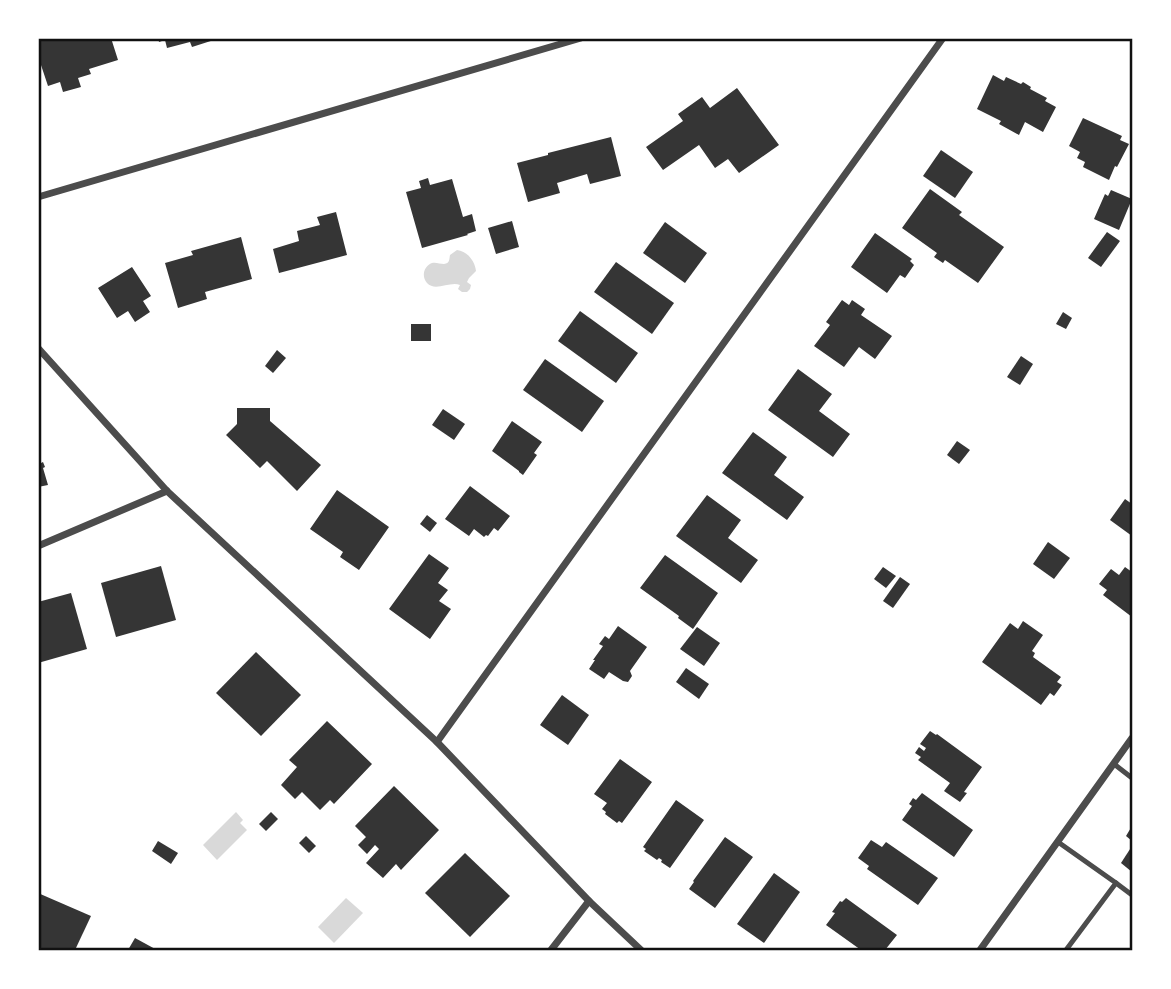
<svg xmlns="http://www.w3.org/2000/svg" width="1171" height="989" viewBox="0 0 1171 989" font-family="Roboto,sans-serif">
<rect width="100%" height="100%" fill="#fff"/>
<g fill="#d9d9d9">
<path d="M457 250C467 251 475 261 476 271L469 278 467 282 471 285 470 289 467 292H462L458 289 460 285C450 281 435 292 427 283 421 276 424 266 432 263 436 262 440 264 444 264 450 263 449 260 450 255Z"/>
<path d="M236 812 243 820 240 823 247 830 217 860 203 845Z"/>
<path d="M346 898 363 913 334 943 318 927Z"/>
</g>
<g fill="#353535">
<path d="M38 38H83L84 40 90 38H111L118 60 89 69 91 74 78 78 81 87 63 92 60 82 48 86 38 56 40 53Z"/>
<path d="M158 38H217V39L192 47 190 42 167 48 165 40 159 42Z"/>
<path d="M993 75 1004 81 1006 77 1021 84 1023 82 1031 87 1030 89 1047 98 1045 101 1056 107 1043 132 1025 122 1019 135 999 124 1001 121 977 109Z"/>
<path d="M737 88 779 145 739 173 728 159 715 168 699 145 663 170 646 147 683 121 678 114 702 97 710 108Z"/>
<path d="M1083 118 1122 136 1120 140 1129 144 1117 167 1115 166 1109 180 1083 167 1085 162 1077 158 1080 152 1069 146Z"/>
<path d="M611 137 621 176 590 184 587 174 557 183 560 193 528 202 517 163 548 155V153Z"/>
<path d="M941 150 973 172 955 198 923 176Z"/>
<path d="M428 178 430 185 452 179 463 217 472 214 476 231 467 234 468 235 422 248 406 192 421 188 419 181Z"/>
<path d="M930 189 962 212 959 215 1004 247 978 283 945 260 943 263 934 257 937 253 902 228Z"/>
<path d="M1111 190 1132 199 1119 230 1094 219 1105 194 1108 196Z"/>
<path d="M336 212 347 255 279 273 273 249 299 241 297 231 320 225 317 217Z"/>
<path d="M512 221 519 247 496 254 488 228Z"/>
<path d="M665 222 707 253 685 283 643 253Z"/>
<path d="M1107 232 1120 241 1101 267 1088 258Z"/>
<path d="M875 233 912 259 910 261 914 265 905 278 900 275 887 293 851 267Z"/>
<path d="M241 237 252 279 205 292 207 299 178 308 165 263 193 255 191 251Z"/>
<path d="M616 262 674 303 652 334 594 292Z"/>
<path d="M132 267 151 296 143 301 150 312 135 322 128 311 117 318 98 288Z"/>
<path d="M842 300 849 305 852 300 865 309 861 315 892 336 875 359 859 347 844 367 814 346 830 325 826 322Z"/>
<path d="M580 311 638 353 616 383 558 341Z"/>
<path d="M1063 312 1072 318 1066 329 1056 324Z"/>
<rect x="411" y="324" width="20" height="17"/>
<path d="M277 350 286 358 273 373 265 366Z"/>
<path d="M1021 356 1033 364 1020 385 1007 377Z"/>
<path d="M545 359 604 401 582 432 523 390Z"/>
<path d="M798 369 832 394 819 411 850 434 833 457 768 410Z"/>
<path d="M237 408H270V421L321 465 297 491 267 461 260 468 226 435 237 424Z"/>
<path d="M443 409 465 424 454 440 432 425Z"/>
<path d="M512 421 542 442 534 453 537 455 523 475 519 472V471L492 451Z"/>
<path d="M753 432 787 457 774 475 804 497 787 520 722 473Z"/>
<path d="M957 441 970 450 959 464 947 455Z"/>
<path d="M38 456 41 463 43 462 45 467 43 468 48 485 38 487Z"/>
<path d="M470 486 510 516 498 531 494 528 488 536 486 535 484 537 474 529 469 536 445 519Z"/>
<path d="M337 490 389 527 359 570 340 557 343 552 310 529Z"/>
<path d="M707 495 741 520 728 538 758 560 741 583 676 536Z"/>
<path d="M1125 499 1132 504V536L1110 520Z"/>
<path d="M427 515 437 523 430 532 420 524Z"/>
<path d="M1048 542 1070 558 1054 579 1033 564Z"/>
<path d="M429 554 449 568 438 583 448 590 439 601 451 609 430 639 389 609Z"/>
<path d="M665 555 718 593 693 629 678 618 679 616 640 588Z"/>
<path d="M161 566 176 620 116 637 101 583Z"/>
<path d="M883 567 896 576 886 588 874 579Z"/>
<path d="M1125 567 1132 572V617L1103 595 1107 590 1099 584 1111 569 1119 575Z"/>
<path d="M900 577 910 584 893 608 883 601Z"/>
<path d="M71 593 87 649 38 663V602Z"/>
<path d="M1023 621 1043 635 1032 651 1035 653 1033 657 1061 677 1057 682 1062 685 1054 696 1050 693 1041 705 982 662 1010 623 1018 629Z"/>
<path d="M618 626 647 647 630 671 632 676 628 682 623 681 609 672 604 679 589 669 595 660H593L603 646 599 644 605 636 609 639Z"/>
<path d="M697 627 720 643 704 666 680 649Z"/>
<path d="M256 652 301 695 261 736 216 693Z"/>
<path d="M686 668 709 684 699 699 676 682Z"/>
<path d="M562 695 589 715 568 745 540 725Z"/>
<path d="M327 721 372 764 334 804 330 800 320 810 302 792 295 799 281 785 297 767 289 760Z"/>
<path d="M930 731 936 735 937 734 982 767 964 792 967 793 960 802 944 791 950 783 918 760 921 757 915 753 919 747 924 751 926 748 920 744Z"/>
<path d="M620 759 652 782 622 823 619 821 617 823 605 814 606 812 602 809 607 803 594 794Z"/>
<path d="M394 786 439 830 401 870 396 864 383 878 366 863 379 849 375 845 367 854 358 845 366 837 355 826Z"/>
<path d="M922 793 973 830 954 857 902 820 912 806 909 804 913 798 916 800Z"/>
<path d="M676 800 704 820 670 868 661 862 662 860 659 858 657 860 644 851 646 849 643 847Z"/>
<path d="M271 812 278 819 266 831 259 824Z"/>
<path d="M1132 826V841L1126 836Z"/>
<path d="M306 836 316 846 309 853 299 843Z"/>
<path d="M725 837 753 857 715 908 689 889 694 882 693 881Z"/>
<path d="M871 840 882 847 886 842 938 878 918 905 867 869 869 866 858 858Z"/>
<path d="M158 841 178 853 171 864 152 851Z"/>
<path d="M1132 846V872L1121 863Z"/>
<path d="M465 853 510 896 470 937 425 893Z"/>
<path d="M774 873 800 892 764 943 737 924Z"/>
<path d="M38 893 91 916 75 950H38Z"/>
<path d="M846 898 897 935 885 950H861L826 925 835 913 832 912 840 901 842 902Z"/>
<path d="M135 938 157 950H128Z"/>
</g>
<g fill="none" stroke-linecap="round" stroke-linejoin="round">
<g stroke="#4c4c4c" stroke-width="5">
<path d="M1114 764 1132 778"/>
<path d="M1058 842 1116 883 1066 950"/>
<path d="M1116 883 1132 895"/>
</g>
<g stroke="#4c4c4c" stroke-width="7">
<path d="M38 197 581 38"/>
<path d="M38 348 167 491 437 742 589 901 641 950"/>
<path d="M38 546 167 491"/>
<path d="M437 742 943 38"/>
<path d="M551 950 589 901"/>
<path d="M980 950 1132 738"/>
</g>
</g>
<rect width="1171" height="989" fill="none" stroke="#ffffff" stroke-width="80"/>
<rect x="40" y="40" width="1091" height="909" fill="none" stroke="#111" stroke-width="2.5"/>
</svg>
